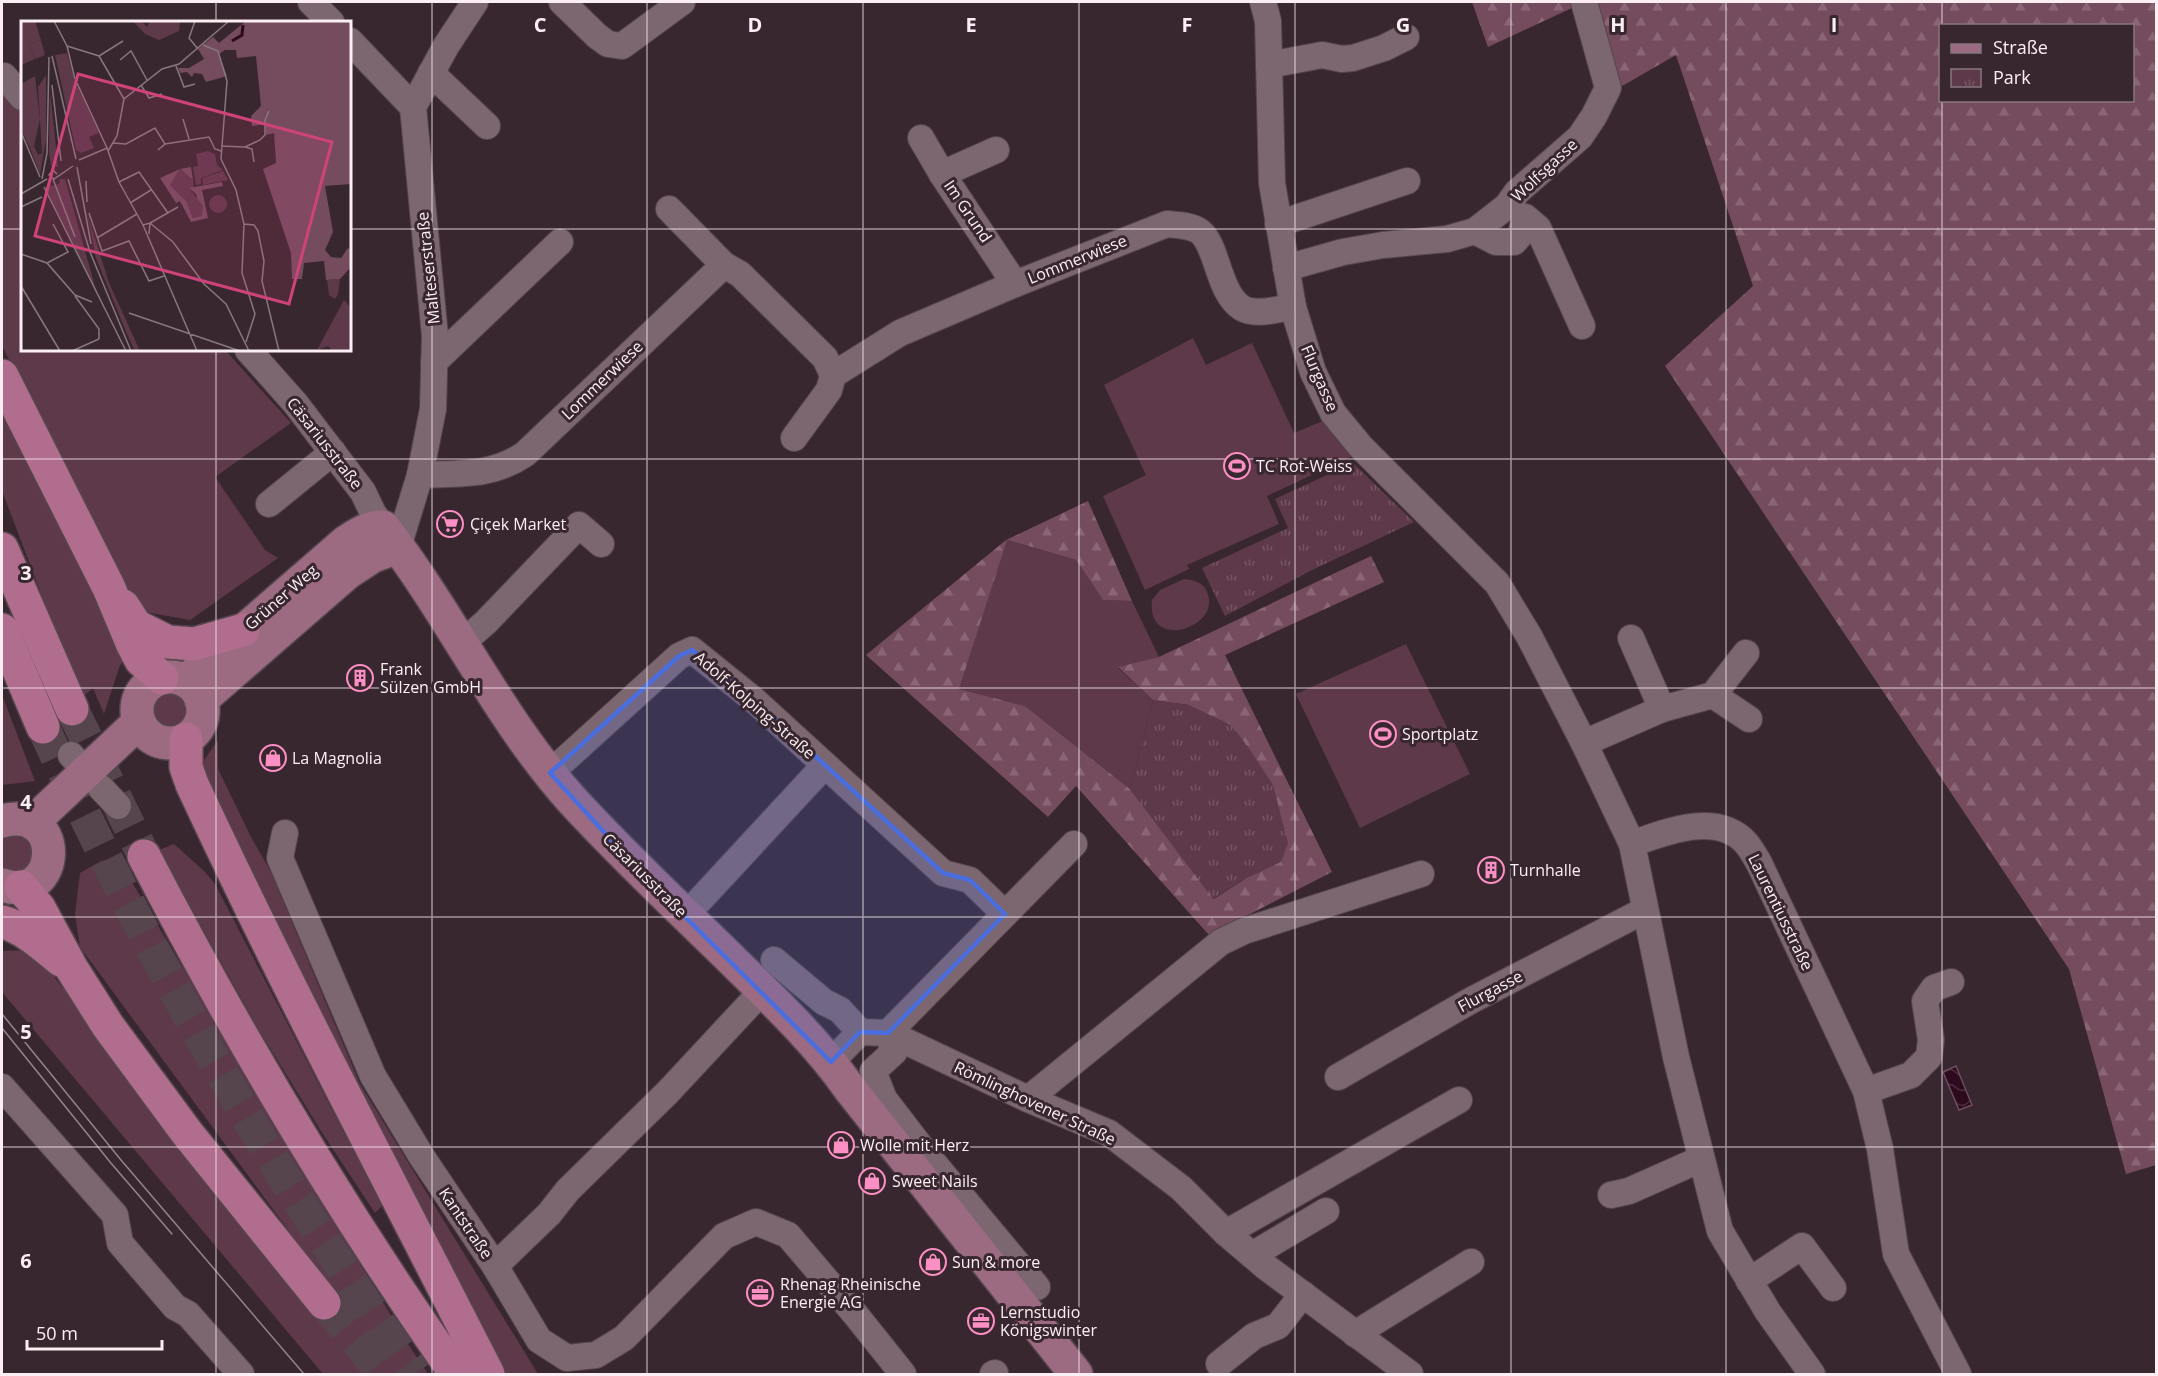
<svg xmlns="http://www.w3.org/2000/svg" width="2158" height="1376" viewBox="0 0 2158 1376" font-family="'Open Sans',sans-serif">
<defs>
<pattern id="forest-firs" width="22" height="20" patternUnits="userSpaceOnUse" patternTransform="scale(1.5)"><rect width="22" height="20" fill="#754b5e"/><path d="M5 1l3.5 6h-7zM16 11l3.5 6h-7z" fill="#8a6576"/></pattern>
<pattern id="park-tufts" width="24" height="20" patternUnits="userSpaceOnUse" patternTransform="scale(1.5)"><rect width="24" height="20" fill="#5e394a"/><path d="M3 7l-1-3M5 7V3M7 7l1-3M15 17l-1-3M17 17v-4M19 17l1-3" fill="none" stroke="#765665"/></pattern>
<pattern id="water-waves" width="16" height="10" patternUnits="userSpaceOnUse" patternTransform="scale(1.5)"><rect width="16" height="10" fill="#2d0a1d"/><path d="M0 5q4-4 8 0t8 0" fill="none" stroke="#4c2e3e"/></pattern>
</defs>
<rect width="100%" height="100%" fill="#39272f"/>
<g fill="#5e394a">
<path d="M2 81 22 107V350H225L291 423 215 477 265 550 278 558 190 620 140 611 2 346Z"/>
<path d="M1193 338 1206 365 1252 343 1294 433 1325 420 1353 456 1267 496 1279 524 1187 565 1189 569 1145 590 1103 496 1146 475 1104 385Z"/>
<path d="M2 406 127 658 120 665 104 714 93 688 81 698 2 491Z"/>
<path d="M1006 540 1076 560 1103 600 1132 601 1159 657 1118 668 1153 700 1130 789 1025 706 959 689Z"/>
<path d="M1184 579C1194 580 1203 582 1207 592 1223 627 1146 653 1152 600L1160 590Z"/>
<path d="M1406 644 1470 774 1360 828 1296 694Z"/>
<circle cx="170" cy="711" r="21"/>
<path d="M2 695 35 781 2 785Z"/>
<path d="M218 740V769L251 837 270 870 360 1084 538 1374H503L195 773Z"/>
<path d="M22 833 36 848 26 872 2 870V836Z"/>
<path d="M174 844 204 871 215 884 382 1206 375 1213 321 1131 256 1025 159 850Z"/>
<path d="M118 859 408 1344 428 1374H323L2 992V951L32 950 73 1000 313 1315 339 1299 80 947 75 914 80 873 101 861Z"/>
</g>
<g fill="url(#forest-firs)" fill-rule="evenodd">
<path d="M1472 2H1585L1488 47Z"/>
<path d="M1591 2H2156V1165L2126 1174 2069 969 1665 366 1753 286 1676 55 1617 89ZM1940 26H2132V100H1940Z"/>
<path d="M1088 501 1132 601 1103 600 1076 560 1007 540 959 689 1025 706 1130 789 1214 899 1245 879 1189 705 1153 700 1118 667 1159 657 1371 556 1384 582 1225 655 1332 872 1209 935 1076 786 1048 817 866 655 1006 540Z"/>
</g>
<g fill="url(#park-tufts)">
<path d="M1353 463 1414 522 1310 571 1225 616 1202 568 1288 528 1275 499Z"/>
<path d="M1153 700 1189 705 1231 725 1249 748 1273 785 1288 843 1281 862 1245 879 1213 899 1130 789Z"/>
</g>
<path fill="url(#water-waves)" stroke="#6b4f5e" stroke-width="1.5" d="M1956 1066 1972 1105 1959 1110 1943 1072Z"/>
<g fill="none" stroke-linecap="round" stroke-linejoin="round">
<g stroke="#56454d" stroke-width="33" stroke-dasharray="33 16" stroke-linecap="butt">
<path d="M72 709 144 856"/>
<path d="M43 727C149 957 268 1168 415 1374"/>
<path d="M324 1303 384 1374"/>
</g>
<defs>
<g id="minor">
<path d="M311 2 331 22"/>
<path d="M562 2 597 36 608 44 622 46 682 2"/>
<path d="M1263 2 1268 21 1272 183 1293 307 1313 372 1333 413 1361 447 1497 583 1529 636 1584 743 1632 844 1676 1057 1720 1231 1768 1312 1812 1374"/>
<path d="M350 41 413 107"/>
<path d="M1269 65 1322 55 1342 59 1353 58 1384 48 1406 37"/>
<path d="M431 73 487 126"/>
<path d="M4 76 22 97"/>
<path d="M921 138 942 174 1015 284"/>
<path d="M942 174 996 150"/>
<path d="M669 209 724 265"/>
<path d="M1278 224 1407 181"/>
<path d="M1475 231 1496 242H1514L1521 234 1525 217 1538 228 1582 326"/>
<path d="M1286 268 1343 252 1383 245 1447 239 1475 231 1507 206 1517 192 1580 137 1594 116 1608 88 1584 2"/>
<path d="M248 350 295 403 363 492 373 513 383 527"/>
<path d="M434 362 560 242"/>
<path d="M833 375 900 333 1015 284 1167 224C1177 225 1190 225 1199 231 1218 244 1217 292 1242 308 1255 316 1279 309 1293 307"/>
<path d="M420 475C459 473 491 477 525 454L724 265 740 274 825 358 833 375 829 390 794 438"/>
<path d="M269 504 333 452"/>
<path d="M398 547 420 475 433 409 435 336 413 107 446 46 475 2"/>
<path d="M1631 638 1662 709"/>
<path d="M461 644 486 622 579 525 601 544"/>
<path d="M1713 695 1749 719"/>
<path d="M1584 743 1662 709 1713 695 1746 653"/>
<path d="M71 755 86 772"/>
<path d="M550 773 679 656 692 650 754 700 943 873 970 880 1005 914"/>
<path d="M101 788 118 806"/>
<path d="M285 833 280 858 373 1076 422 1157 495 1266 539 1340 567 1358 596 1355 624 1338 724 1236 756 1222 788 1235 855 1314 903 1374"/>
<path d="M1632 844C1665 832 1717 811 1746 843 1751 849 1755 856 1759 863L1866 1091 1880 1149 1896 1254 1958 1374"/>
<path d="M686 915 825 765"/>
<path d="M774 960 824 1002 840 1010 860 1032"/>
<path d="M831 1062 860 1032 888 1033 1028 1099 1109 1133 1181 1188 1226 1233 1266 1267 1410 1374"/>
<path d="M1338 1077 1470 1001 1645 910"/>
<path d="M2 1087 115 1215 120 1243 175 1307 188 1314 241 1374"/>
<path d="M1866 1091 1911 1075 1929 1057 1931 1040 1925 1001 1934 988 1951 982"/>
<path d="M1028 1099 1221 942 1244 931 1421 874"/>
<path d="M1611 1195 1629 1191 1701 1159"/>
<path d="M1226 1233 1459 1100"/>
<path d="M1252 1255 1326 1211"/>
<path d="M495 1266 549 1214 568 1190 668 1092 763 990"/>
<path d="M1749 1281 1802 1246 1833 1288"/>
<path d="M1037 1287 927 1155 884 1099 873 1071 894 1052 888 1033 1074 844"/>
<path d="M1355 1334 1471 1262"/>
<path d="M1219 1364 1254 1336 1278 1326 1303 1294"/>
<path d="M993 1374 995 1373"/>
</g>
<g id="major">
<circle cx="170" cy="710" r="33"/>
<path d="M186 681 346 542C358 534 368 527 383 527 451 614 497 716 571 799 623 856 679 908 734 962 775 1002 817 1042 850 1089L1076 1374"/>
<path d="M201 700 347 573 373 556 398 547"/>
<path d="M2 821C67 804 61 905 2 885"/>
<path d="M32 823 139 722"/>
</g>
<g id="highway">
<path d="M2 376 109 588 132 643 141 660 162 678"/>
<path d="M2 549 72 709"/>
<path d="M123 606 136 626 168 642 194 644 243 630"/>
<path d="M2 630 43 727"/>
<path d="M186 739V767L192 784C285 984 388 1178 488 1374"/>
<path d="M144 856C237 1036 340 1209 456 1374"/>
<path d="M21 887 39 908 72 969 108 1026 187 1133 324 1303"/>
<path d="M2 922C25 928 42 945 61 960"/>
</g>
</defs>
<use href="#minor" stroke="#55464c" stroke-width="28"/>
<use href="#major" stroke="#55464c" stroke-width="36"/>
<use href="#highway" stroke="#55464c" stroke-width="36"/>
<use href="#minor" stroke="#7c6770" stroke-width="26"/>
<use href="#major" stroke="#9c6b81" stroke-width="33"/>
<use href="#highway" stroke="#b16d8d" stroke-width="33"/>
<g stroke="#94858b" stroke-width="1.5">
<path d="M2 1014 121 1160 304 1374"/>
<path d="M2 1028 110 1162 172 1234"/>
</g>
</g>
<path fill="#4a6ede" fill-opacity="0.2" stroke="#4a6ede" stroke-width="4.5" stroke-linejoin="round" d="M692 650 754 700 943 873 970 880 1005 914 888 1033 860 1032 831 1062 644 876 550 773 679 656Z"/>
<path fill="none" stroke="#fceff4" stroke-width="1.5" stroke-opacity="0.55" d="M216 2V22M432 2V1374M647 2V1374M863 2V1374M1079 2V1374M1295 2V1374M1511 2V1374M1726 2V1374M1942 2V26M1942 100V1374M2 229H22M350 229H2156M216 350V1374M2 459H2156M2 688H2156M2 917H2156M2 1147H2156"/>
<defs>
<symbol id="stadium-ring" viewBox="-11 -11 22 22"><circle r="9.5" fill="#39272f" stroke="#fc8fc3" stroke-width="1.5"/><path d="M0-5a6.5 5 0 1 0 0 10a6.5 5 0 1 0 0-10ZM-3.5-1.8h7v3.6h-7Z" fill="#fc8fc3"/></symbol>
<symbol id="supermarket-ring" viewBox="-11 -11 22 22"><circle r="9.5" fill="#39272f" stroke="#fc8fc3" stroke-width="1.5"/><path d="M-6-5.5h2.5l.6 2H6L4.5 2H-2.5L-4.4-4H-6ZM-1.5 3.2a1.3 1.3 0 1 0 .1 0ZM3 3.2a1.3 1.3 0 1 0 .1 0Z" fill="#fc8fc3"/></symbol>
<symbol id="building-ring" viewBox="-11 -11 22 22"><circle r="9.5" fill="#39272f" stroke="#fc8fc3" stroke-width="1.5"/><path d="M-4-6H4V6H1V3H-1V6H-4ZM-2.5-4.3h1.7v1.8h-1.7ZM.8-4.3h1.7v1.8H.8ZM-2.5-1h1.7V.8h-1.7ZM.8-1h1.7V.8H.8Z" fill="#fc8fc3"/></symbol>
<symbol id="shop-ring" viewBox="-11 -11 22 22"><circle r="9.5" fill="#39272f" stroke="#fc8fc3" stroke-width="1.5"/><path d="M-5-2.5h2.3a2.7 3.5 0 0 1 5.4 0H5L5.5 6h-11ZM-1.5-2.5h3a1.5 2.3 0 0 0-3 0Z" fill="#fc8fc3"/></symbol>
<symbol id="office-ring" viewBox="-11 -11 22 22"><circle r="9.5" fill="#39272f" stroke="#fc8fc3" stroke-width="1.5"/><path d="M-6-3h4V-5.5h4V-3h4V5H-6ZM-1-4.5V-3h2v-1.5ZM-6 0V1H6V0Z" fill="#fc8fc3"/></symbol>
</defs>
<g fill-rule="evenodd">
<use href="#stadium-ring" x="1222" y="451" width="30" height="30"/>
<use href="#supermarket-ring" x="435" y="509" width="30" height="30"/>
<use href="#building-ring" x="345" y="663" width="30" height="30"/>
<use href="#stadium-ring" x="1368" y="719" width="30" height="30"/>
<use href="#shop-ring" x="258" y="743" width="30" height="30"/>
<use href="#building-ring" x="1476" y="855" width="30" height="30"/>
<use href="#shop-ring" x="826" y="1130" width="30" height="30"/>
<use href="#shop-ring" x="857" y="1166" width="30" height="30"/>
<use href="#shop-ring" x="918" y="1247" width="30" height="30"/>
<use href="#office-ring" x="745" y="1278" width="30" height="30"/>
<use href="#office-ring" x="966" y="1306" width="30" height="30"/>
</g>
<g text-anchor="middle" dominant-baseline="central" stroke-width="6" stroke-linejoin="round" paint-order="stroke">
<g font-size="16" fill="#fceff4" stroke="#39272f">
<text transform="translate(1544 170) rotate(-43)">Wolfsgasse</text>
<text transform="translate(968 211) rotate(56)">Im Grund</text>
<text transform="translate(1077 259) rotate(-22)">Lommerwiese</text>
<text transform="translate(428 268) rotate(-96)">Malteserstraße</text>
<text transform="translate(1320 378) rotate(67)">Flurgasse</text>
<text transform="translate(602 380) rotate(-44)">Lommerwiese</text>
<text transform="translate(325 443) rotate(52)">Cäsariusstraße</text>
<text transform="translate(281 597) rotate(-41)">Grüner Weg</text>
<text transform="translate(755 705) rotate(41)">Adolf-Kolping-Straße</text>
<text transform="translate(645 875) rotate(45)">Cäsariusstraße</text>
<text transform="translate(1781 912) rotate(64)">Laurentiusstraße</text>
<text transform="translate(1490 991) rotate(-28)">Flurgasse</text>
<text transform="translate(1035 1103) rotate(25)">Römlinghovener Straße</text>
<text transform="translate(466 1223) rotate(56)">Kantstraße</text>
</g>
<g font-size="16" fill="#fceff4" stroke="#39272f" text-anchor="start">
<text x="1256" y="466">TC Rot-Weiss</text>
<text x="470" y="524">Çiçek Market</text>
<text x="380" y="669">Frank<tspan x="380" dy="18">Sülzen GmbH</tspan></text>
<text x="1402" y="734">Sportplatz</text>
<text x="292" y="758">La Magnolia</text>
<text x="1510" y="870">Turnhalle</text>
<text x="860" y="1145">Wolle mit Herz</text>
<text x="892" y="1181">Sweet Nails</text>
<text x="952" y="1262">Sun &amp; more</text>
<text x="780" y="1284">Rhenag Rheinische<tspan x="780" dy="18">Energie AG</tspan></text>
<text x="1000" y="1312">Lernstudio<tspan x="1000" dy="18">Königswinter</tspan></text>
</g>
</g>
<g transform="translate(21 21)">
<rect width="330" height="330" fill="#39272f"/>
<path d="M20 19 24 34 14 38 8 23ZM46 32 54 60 78 112 68 116 73 127 60 132 55 129 34 34ZM25 54V118L19 153 9 127 13 125 17 134 21 132 17 66ZM29 69 37 146 30 145 28 131ZM187 130 194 133 196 144 202 149 180 157V163L175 164 172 146 177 145 175 133ZM159 148 172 159 173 167H168L171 171 166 181 149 164ZM39 158H44L75 269 24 166 38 163ZM188 183a9 9 0 1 1 18 0a9 9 0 1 1-18 0ZM66 192 88 262 119 330H114L106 313 75 237ZM319 258 317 273 314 278 308 274 306 259ZM323 279 330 287V330H312L307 325 296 329Z" fill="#5e394a"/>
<path d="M225 0H330V163L304 165 312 211 304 229 310 236 320 237 327 227 330 229V246L319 258 305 259 303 240 283 242 281 258H271L270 232 242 148 255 142 253 112 245 114 244 103 231 105 230 95 240 85 235 35 216 37 215 29H204L198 33 206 55 185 61 181 53 173 52 171 56 166 51 159 52 157 47H168L183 38 177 28 192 16 198 22ZM170 146 172 159 159 148 149 164 166 181 172 197 181 194 175 173 168 167 201 161 202 165 181 169 187 197 170 201 159 180 155 182 139 157 159 148Z" fill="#754b5e"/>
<path d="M0 0H14L20 19 8 23 14 38 0 44Z" fill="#5e394a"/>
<path d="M202 150 207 159 182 164 181 157ZM171 171 182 185 181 195 172 197 166 181Z" fill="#5e394a"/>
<path d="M112 0H120L126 6 129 0H159L158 10 138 19 124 13ZM14 55 19 98 13 125 9 127 0 108V63Z" fill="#5e394a"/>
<path fill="none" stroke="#2d0a1d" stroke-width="3" d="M211 20 221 14 222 4"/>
<path fill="none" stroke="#87777e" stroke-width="1.5" d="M33 0 46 25 54 58M174 0 168 17 177 28M182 24 197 30 206 60 200 138 215 169 223 203 221 252 234 293 225 321M46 25 78 35 103 78M31 35 55 138M78 35 102 20M99 39 110 30 126 59M155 45 163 66 174 63M56 62 86 127M31 64 40 140M120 64 128 77 141 73M162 98 168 118M0 111 19 156M92 122 105 123 134 107 144 123 137 129M144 123 188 116 194 128 200 130M200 125 224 126 239 119 244 114V99L248 90M224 126 231 128 233 141M87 130 96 115 103 78 141 48 158 43 208 0M58 139 86 127 98 161 122 204 176 330M56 146 70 223M36 153 32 149 28 154 33 158 52 145M21 158 26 132 28 36M32 158 54 216M47 158 69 231 110 330M65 160 66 181M98 161 118 151 147 192M23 166 105 330M0 173 26 158M109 182 130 169M0 186 21 176M68 192 81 230 108 220 128 260 143 255M223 203 233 204 237 210 243 240 241 260 258 330M122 204 129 202 152 221 183 263 205 283 228 330M128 213 129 202 157 186M76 217 116 193M0 233 26 242 54 274 71 281M26 242 47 231 32 203M0 265 39 330M54 275 78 308V318M108 292 219 330M51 330 78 318"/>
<path fill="#ce437a" fill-opacity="0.15" stroke="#ce437a" stroke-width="3" d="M57 53 311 121 268 283 14 215Z"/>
<rect width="330" height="330" fill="none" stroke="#fceff4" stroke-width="3"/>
</g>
<g font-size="20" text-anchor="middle" font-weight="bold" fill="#fceff4" stroke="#39272f" stroke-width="6" stroke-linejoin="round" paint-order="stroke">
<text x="540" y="32">C</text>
<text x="755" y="32">D</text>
<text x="971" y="32">E</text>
<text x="1187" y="32">F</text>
<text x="1403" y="32">G</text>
<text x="1618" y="32">H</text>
<text x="1834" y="32">I</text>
<text x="26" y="580">3</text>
<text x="26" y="809">4</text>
<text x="26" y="1039">5</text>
<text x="26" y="1268">6</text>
</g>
<rect width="2158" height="1376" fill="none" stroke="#fceff4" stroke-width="6"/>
<rect x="1939" y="24" width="195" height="78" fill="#39272f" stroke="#87777e" stroke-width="1.5"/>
<rect x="1951" y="44" width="30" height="9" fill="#9c6b81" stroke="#87777e" stroke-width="1.5"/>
<text x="1993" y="54" font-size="18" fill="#fceff4">Straße</text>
<rect x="1951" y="69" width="30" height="18" fill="url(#park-tufts)" stroke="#87777e" stroke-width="1.5"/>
<text x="1993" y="84" font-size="18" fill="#fceff4">Park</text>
<path d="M27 1340v9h135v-9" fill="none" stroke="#fceff4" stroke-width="3"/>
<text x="36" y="1340" font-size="18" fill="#fceff4" stroke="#39272f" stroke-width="4.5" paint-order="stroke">50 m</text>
</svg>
